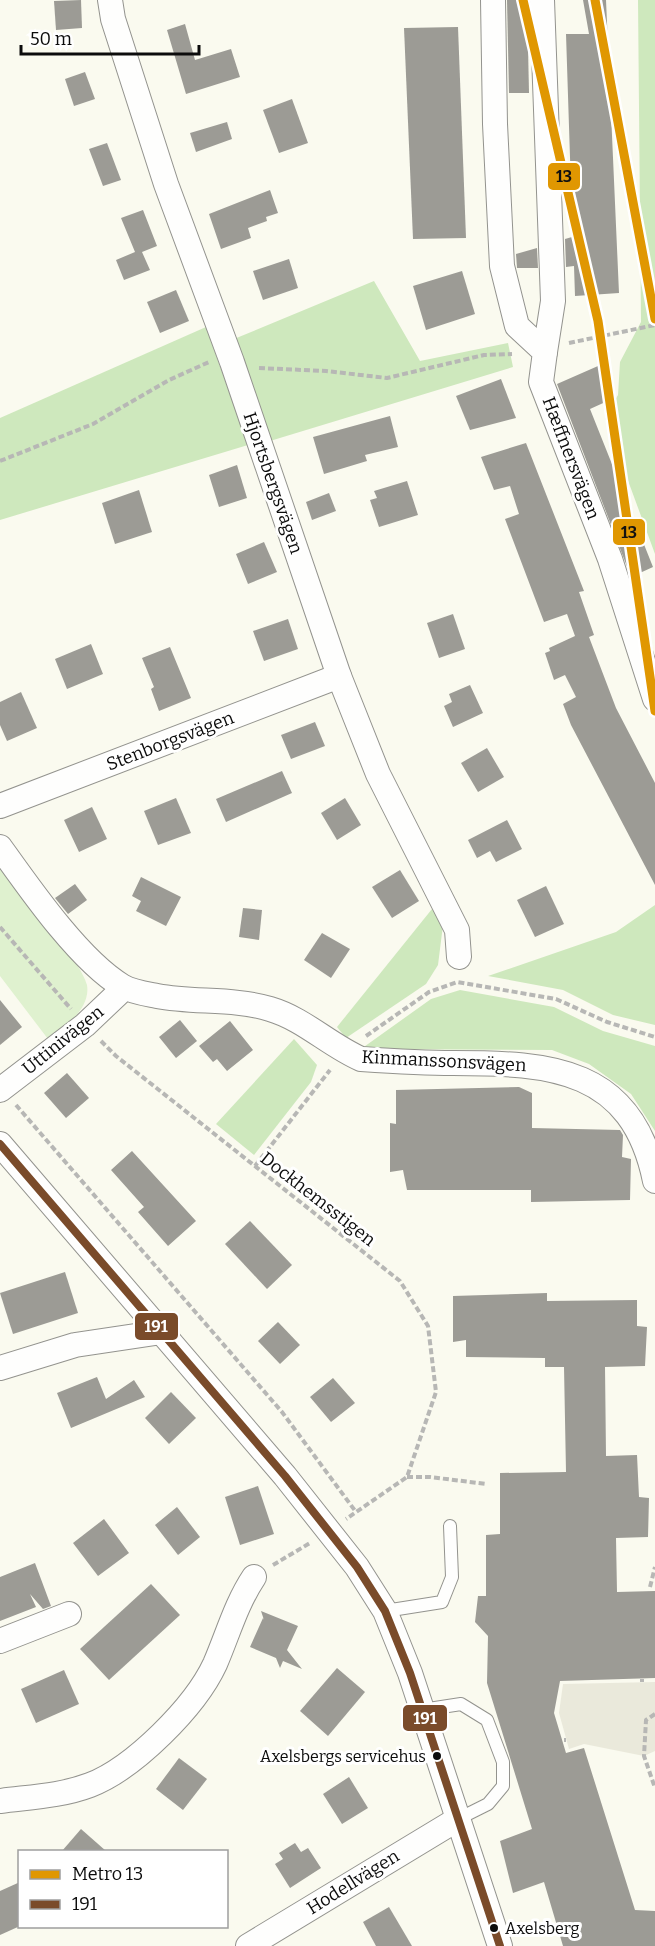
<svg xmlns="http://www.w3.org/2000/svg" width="655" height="1946" viewBox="0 0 655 1946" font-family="Bitter,serif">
<rect width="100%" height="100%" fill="#fafaef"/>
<path fill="#dff1cf" d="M0 865C18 888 82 962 87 985 91 1008 64 1029 48 1039L0 976Z"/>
<g fill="#cee8bd">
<path d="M638 0H655V554L605 418 618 395 620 362 641 322Z"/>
<path d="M374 281 420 361 508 343 513 367 270 441 234 339Z"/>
<path d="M206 327 248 445 0 520V418Z"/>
<path d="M655 905V1025L613 1015 563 990 488 976 616 932Z"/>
<path d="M432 909 443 925 438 965 426 984 346 1038 337 1027Z"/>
<path d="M460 990 554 1007 603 1031 655 1046V1131L631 1094 589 1064 552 1050 361 1049 431 999Z"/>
<path d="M294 1039 317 1065 311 1082 254 1155 216 1124Z"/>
</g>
<path fill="#eae9db" d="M655 1682V1751L644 1756 584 1744 569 1749 559 1713 563 1684Z"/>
<g fill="#9c9b95">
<path d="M81 0 82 28 56 30 54 1Z"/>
<path d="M507 0H527L529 93H509Z"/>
<path d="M583 0H606L619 293 575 296 574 266 566 267 565 239 572 237 569 219H572L566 34H589Z"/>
<path d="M185 24 195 60 231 49 240 77 186 94 167 30Z"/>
<path d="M458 27 466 238 413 239 404 28Z"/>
<path d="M85 72 95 99 74 106 65 79Z"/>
<path d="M292 99 308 143 279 153 263 110Z"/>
<path d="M227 122 232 139 196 152 190 133Z"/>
<path d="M107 143 121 180 103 186 89 149Z"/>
<path d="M270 190 278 213 266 217 267 221 248 228 251 238 221 249 209 214Z"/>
<path d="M143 210 157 246 142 252 150 270 124 280 116 260 135 252 121 218Z"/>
<path d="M537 248 538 268H517L516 254Z"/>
<path d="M289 259 298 288 263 300 253 271Z"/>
<path d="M462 271 475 314 426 330 413 286Z"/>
<path d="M176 290 189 321 160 333 147 302Z"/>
<path d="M598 366 612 399 590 409 653 567 631 577 557 384Z"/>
<path d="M501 379 516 418 470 430 456 396Z"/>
<path d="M390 416 398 447 365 455 367 461 324 474 313 437Z"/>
<path d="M526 443 584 591 579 592 594 635 589 637 616 708 655 783V885L571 725 563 704 576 697 565 675 554 680 545 653 550 651 549 648 575 636 567 614 544 622 505 519 519 514 510 486 494 490 481 457Z"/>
<path d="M237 465 247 498 219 507 209 475Z"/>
<path d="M407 481 418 515 379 527 370 500 377 498 374 491Z"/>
<path d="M139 490 152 532 115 544 102 503Z"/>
<path d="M329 493 336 511 312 520 306 502Z"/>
<path d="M264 542 277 572 248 584 236 554Z"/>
<path d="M453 614 465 649 439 658 427 623Z"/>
<path d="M288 619 298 649 264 661 253 631Z"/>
<path d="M91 644 103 674 67 689 55 659Z"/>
<path d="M170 647 191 698 159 711 151 689 154 687 142 658Z"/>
<path d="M470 685 483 713 453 727 444 706 452 702 449 694Z"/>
<path d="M21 692 37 728 7 741 0 725V702Z"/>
<path d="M315 722 325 746 291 759 281 735Z"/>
<path d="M487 748 504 777 478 792 461 763Z"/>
<path d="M282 771 292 793 226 822 216 799Z"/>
<path d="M176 798 191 833 158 845 144 811Z"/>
<path d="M345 798 361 825 337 840 321 813Z"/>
<path d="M92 807 107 839 79 852 64 820Z"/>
<path d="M507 820 522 849 496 862 490 851 477 858 468 840Z"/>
<path d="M400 870 419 901 392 918 372 887Z"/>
<path d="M141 877 181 897 166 926 136 911 141 901 132 896Z"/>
<path d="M75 884 87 900 68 914 55 898Z"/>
<path d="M546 886 564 924 535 937 517 900Z"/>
<path d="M243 908 262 910 259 940 239 937Z"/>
<path d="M322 933 350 949 331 978 304 960Z"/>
<path d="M0 1000 22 1027 0 1045Z"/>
<path d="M180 1020 197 1041 176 1058 159 1037Z"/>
<path d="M230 1021 253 1050 227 1071 217 1059 213 1062 199 1046Z"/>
<path d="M67 1073 89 1098 66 1118 44 1093Z"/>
<path d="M519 1087 532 1093V1128L620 1130 623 1135 622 1157 631 1159 630 1200 531 1202V1190H407L403 1170 390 1172V1123L396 1124V1090Z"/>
<path d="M132 1151 196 1221 168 1246 138 1212 144 1207 111 1170Z"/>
<path d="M250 1221 292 1265 267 1289 225 1244Z"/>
<path d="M65 1272 78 1313 13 1334 0 1293Z"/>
<path d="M547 1293V1301L637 1300V1326L647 1327 645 1366 605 1367 606 1456 637 1455 639 1497 649 1498 648 1537 616 1538 617 1592 655 1591V1678L560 1681 554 1713 566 1753 584 1748 635 1910 655 1911V1946H563L544 1882 513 1893 500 1841 532 1829 487 1683 488 1636 475 1622 478 1596H486V1535L500 1534V1473L566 1472 564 1367H545V1358L466 1357V1340L453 1342V1296Z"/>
<path d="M278 1322 300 1345 280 1364 258 1341Z"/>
<path d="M97 1377 106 1399 134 1380 145 1397 71 1428 57 1393Z"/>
<path d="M333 1378 355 1403 331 1422 310 1397Z"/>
<path d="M171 1392 196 1418 169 1444 145 1418Z"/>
<path d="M258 1486 274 1534 240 1545 225 1497Z"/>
<path d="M177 1507 200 1537 178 1555 155 1525Z"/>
<path d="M104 1519 129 1553 98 1576 73 1543Z"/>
<path d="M35 1563 51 1606 43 1609 30 1594 36 1607 0 1621V1577Z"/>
<path d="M151 1584 180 1615 109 1680 80 1649Z"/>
<path d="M261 1611 298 1626 287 1650 302 1669 283 1661 280 1668 276 1658 250 1647 263 1618 264 1620Z"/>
<path d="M337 1668 365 1692 328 1736 300 1711Z"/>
<path d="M64 1670 79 1704 36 1723 21 1689Z"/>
<path d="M179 1758 207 1779 183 1810 156 1789Z"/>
<path d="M349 1777 368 1808 342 1824 323 1794Z"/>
<path d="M81 1829 106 1851H62Z"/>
<path d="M295 1843 301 1852 308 1848 321 1868 290 1888 275 1864 283 1859 279 1853Z"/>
<path d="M20 1882V1926L0 1935V1891Z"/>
<path d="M389 1907 412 1946H376L363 1922Z"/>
</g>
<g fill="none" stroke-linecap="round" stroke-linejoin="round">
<defs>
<g id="service">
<path d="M385 1611 442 1602 452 1577 450 1526"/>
<path d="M422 1710 461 1704 487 1720 503 1762V1786L488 1804 458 1819"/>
</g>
<g id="minor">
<path d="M110 0 113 19 166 184 232 362 339 676 378 774 457 930 459 957"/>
<path d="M493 0 495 124 502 266 517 326 545 352 541 382 610 559 655 699"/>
<path d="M542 0 553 301 545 352"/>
<path d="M0 806 339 676"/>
<path d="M0 847C30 889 79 960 122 986 132 992 147 994 157 996 194 1003 234 998 270 1009 304 1019 329 1045 361 1059 391 1061 422 1063 453 1063 551 1063 632 1068 655 1181"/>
<path d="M0 1090 85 1025 124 988"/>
<path d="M0 1144 285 1476 357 1567 385 1611 410 1673 500 1946"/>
<path d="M0 1368 75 1345 162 1332"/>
<path d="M0 1641 69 1614"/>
<path d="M0 1801C30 1797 61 1796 90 1785 134 1768 195 1707 215 1664 228 1634 236 1604 254 1577"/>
<path d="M248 1946 458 1819"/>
</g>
</defs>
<use href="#service" stroke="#93938e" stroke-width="14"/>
<use href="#minor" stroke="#93938e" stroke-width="26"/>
<g stroke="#b7b7b5" stroke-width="4" stroke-dasharray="6 3" stroke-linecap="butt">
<path d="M569 343 655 325"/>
<path d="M259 368 326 371 387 378 484 355 512 354"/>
<path d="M0 461 93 424 169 380 209 362"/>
<path d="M0 927 71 1009"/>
<path d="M366 1036 429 992 457 982 556 999 607 1022 655 1037"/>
<path d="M101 1041 116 1056 400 1281 428 1326 436 1392 407 1477 346 1519"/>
<path d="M16 1105 282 1412 356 1512"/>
<path d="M255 1166 330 1070"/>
<path d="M407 1477H430L486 1484"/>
<path d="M273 1565 310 1543"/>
<path d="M650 1587 655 1567"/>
<path d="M642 1682V1679"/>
<path d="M655 1714 646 1720 644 1756 655 1788"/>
<path d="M564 1740H566"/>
</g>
<use href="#service" stroke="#fefefd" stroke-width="12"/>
<use href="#minor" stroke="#fefefd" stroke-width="24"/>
<defs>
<path id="bus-1" d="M0 1144 285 1476 357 1567 385 1611 410 1673 500 1946"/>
</defs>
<use href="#bus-1" stroke="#fff" stroke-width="12"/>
<use href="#bus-1" stroke="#7a4b2a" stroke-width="8"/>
<defs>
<g id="metro-1">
<path d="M523 0 598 321 655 711"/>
<path d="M595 0 655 319"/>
</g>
</defs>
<use href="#metro-1" stroke="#fff" stroke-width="14"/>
<use href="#metro-1" stroke="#e09701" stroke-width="9"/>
</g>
<g fill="#0c0c0c" stroke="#fff" stroke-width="2">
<circle cx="437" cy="1756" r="5"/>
<circle cx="494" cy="1928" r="5"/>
</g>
<g text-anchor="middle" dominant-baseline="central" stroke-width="6" stroke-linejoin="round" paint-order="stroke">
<g font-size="16" fill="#0c0c0c" stroke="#fff" text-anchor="end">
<text x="426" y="1756">Axelsbergs servicehus</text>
<text x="505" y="1928" text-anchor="start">Axelsberg</text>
</g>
<g font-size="18" fill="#0c0c0c" stroke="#fff">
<text transform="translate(571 458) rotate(69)">Hæffnersvägen</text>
<text transform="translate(273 483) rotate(71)">Hjortsbergsvägen</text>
<text transform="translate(170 741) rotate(-21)">Stenborgsvägen</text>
<text transform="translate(63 1040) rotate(-39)">Uttinivägen</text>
<text transform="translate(444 1061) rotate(3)">Kinmanssonsvägen</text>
<text transform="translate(318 1199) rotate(38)">Dockhemsstigen</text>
<text transform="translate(353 1882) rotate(-32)">Hodellvägen</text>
</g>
</g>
<g stroke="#fff" stroke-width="2">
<rect x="547" y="162" width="34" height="29" rx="6" fill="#e09701"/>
<rect x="612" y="518" width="34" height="28" rx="6" fill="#e09701"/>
<rect x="134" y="1312" width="45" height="29" rx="6" fill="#7a4b2a"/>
<rect x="402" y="1704" width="46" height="28" rx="6" fill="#7a4b2a"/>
</g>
<g font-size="16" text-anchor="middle" font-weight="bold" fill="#fff">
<text x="156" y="1332">191</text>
<text x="425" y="1724">191</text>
</g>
<g font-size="16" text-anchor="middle" font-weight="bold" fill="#111">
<text x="564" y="182">13</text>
<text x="629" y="538">13</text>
</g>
<rect x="18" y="1850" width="210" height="78" fill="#ffffff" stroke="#9e9e9e" stroke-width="1.5"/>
<rect x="30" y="1870" width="30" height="9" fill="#e09701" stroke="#9e9e9e" stroke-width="1.5"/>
<text x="72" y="1880" font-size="18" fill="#0c0c0c">Metro 13</text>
<rect x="30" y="1900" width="30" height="9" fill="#7a4b2a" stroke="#9e9e9e" stroke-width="1.5"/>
<text x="72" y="1910" font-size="18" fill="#0c0c0c">191</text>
<path d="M21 45v9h178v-9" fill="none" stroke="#0c0c0c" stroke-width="3"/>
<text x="30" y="45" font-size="18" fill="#0c0c0c" stroke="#ffffff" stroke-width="4.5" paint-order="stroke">50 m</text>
</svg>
